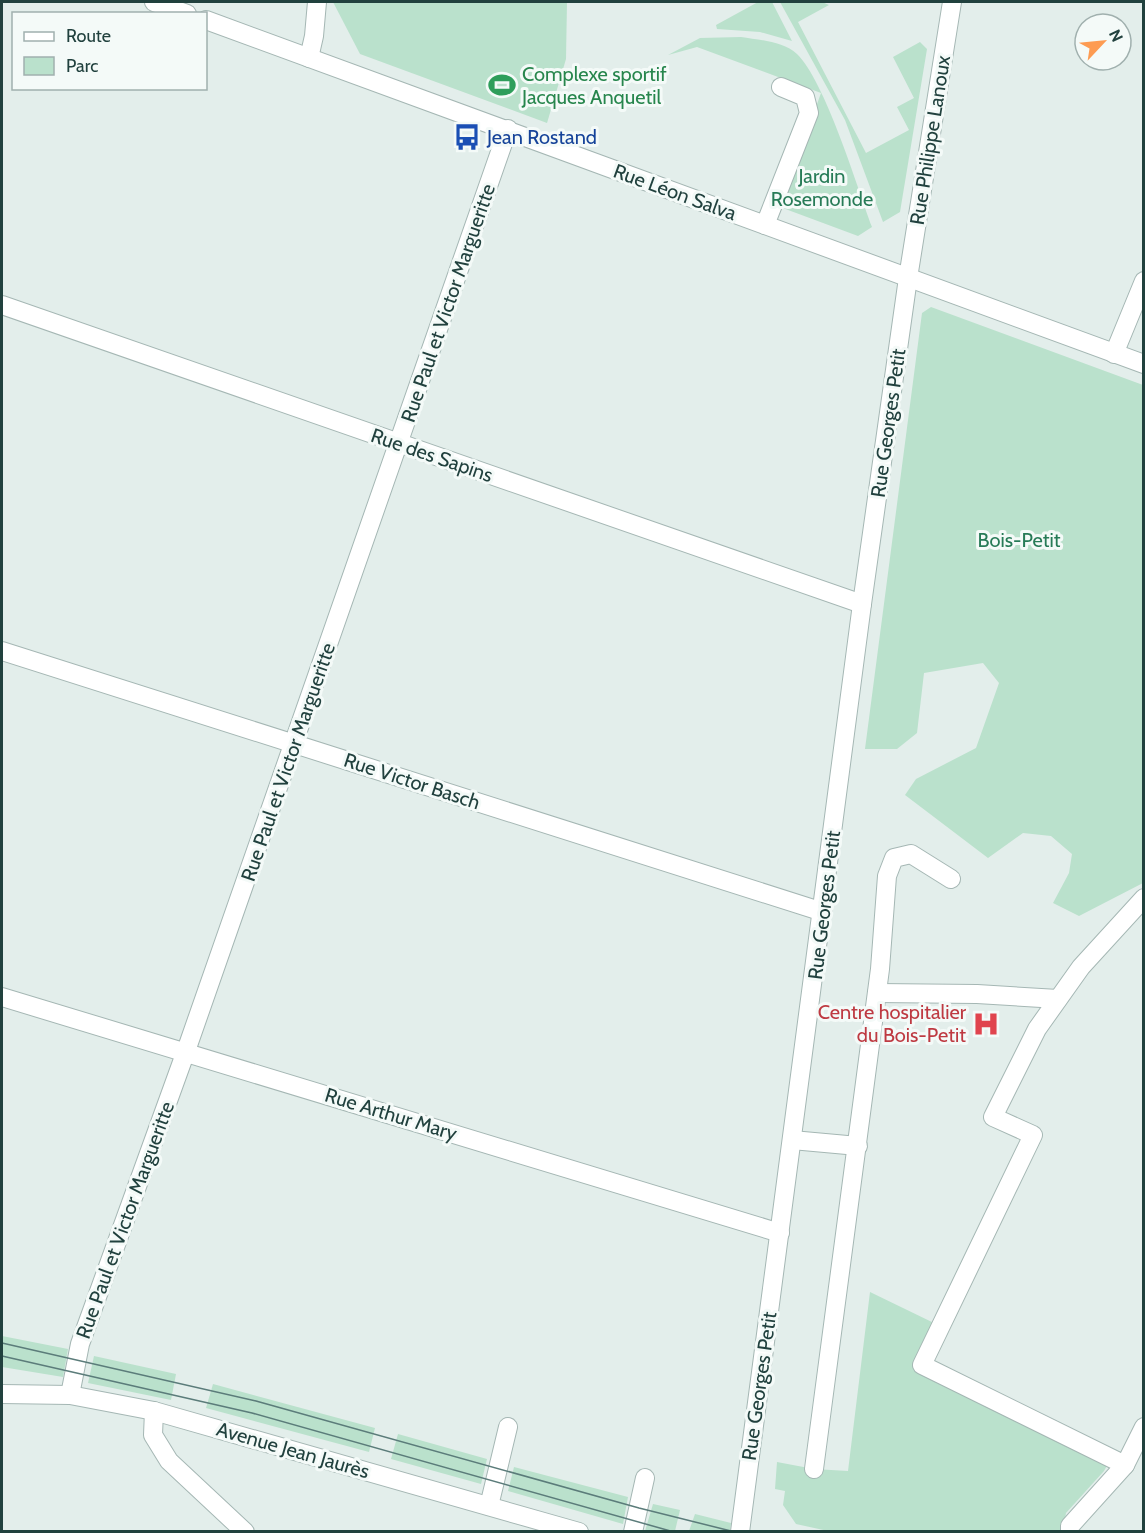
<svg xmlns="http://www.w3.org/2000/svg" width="1145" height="1533" viewBox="0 0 1145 1533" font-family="Cabin,sans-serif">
<rect width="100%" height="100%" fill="#e3eeeb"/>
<g fill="#bae1cc">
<path d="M333 2H567L566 59 547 123 360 54Z"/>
<path d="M758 2H772L792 41 760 32 717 29 716 25Z"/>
<path d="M780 2H822L829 5 798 22 866 153 909 130 897 107 914 98 893 57 920 42 927 49 900 212 883 222 845 120Z"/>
<path d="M741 37C759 40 783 41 797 54 825 81 857 186 872 227L858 236 780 207 821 93 697 47 668 55 700 38Z"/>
<path d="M931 307 1143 385V883L1079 916 1053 903 1069 873 1072 854 1051 836 1023 833 988 858 905 795 916 779 976 748 999 683 983 663 924 673 917 733 897 749H865L922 313Z"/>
<path d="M870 1292 936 1324 917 1367 1109 1462 1104 1471 1066 1513 1063 1531H828L796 1524 783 1505 785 1491 775 1489 777 1462 814 1469 848 1471Z"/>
<path d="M2 1336 68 1349 63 1377 2 1367Z"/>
<path d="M94 1356 176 1374 171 1400 88 1383Z"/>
<path d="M213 1384 375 1428 369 1452 206 1408Z"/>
<path d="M398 1434 487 1459 481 1484 391 1459Z"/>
<path d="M514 1467 628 1497 623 1524 508 1491Z"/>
<path d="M653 1504 680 1510 675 1531H645Z"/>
<path d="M695 1514 731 1523 730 1531H689Z"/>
</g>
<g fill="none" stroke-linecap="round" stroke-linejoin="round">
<defs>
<g id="minor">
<path d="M154 2 187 14"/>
<path d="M206 20 1144 364"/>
<path d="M309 58 314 36 317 2"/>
<path d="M765 225 809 113 805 97 781 87"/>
<path d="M2 305 862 604"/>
<path d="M1114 354 1144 281"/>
<path d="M2 651 823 912"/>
<path d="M877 993 977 994 1058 999"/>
<path d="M2 997 780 1233"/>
<path d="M792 1140 858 1146"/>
<path d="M2 1394 70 1395 154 1411 579 1532"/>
<path d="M70 1395 80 1344 186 1051 508 129"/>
<path d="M154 1411 153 1435 169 1461 245 1532"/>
<path d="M1125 1465 922 1365 1033 1135 993 1117 1037 1029 1081 967 1144 898"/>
<path d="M814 1469 880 969 887 876 894 858 911 854 951 879"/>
<path d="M489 1506 508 1427"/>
<path d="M633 1532 645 1478"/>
<path d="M740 1532 862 604 908 278 952 2"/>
<path d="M1070 1532V1526L1125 1465 1144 1427"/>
</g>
</defs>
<use href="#minor" stroke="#a5b7b4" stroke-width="20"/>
<use href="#minor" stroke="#fff" stroke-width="18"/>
<g stroke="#5b7c7a" stroke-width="1.5">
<path d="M2 1343 256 1401 639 1508 735 1532"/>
<path d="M2 1356 252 1413 674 1532"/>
</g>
</g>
<defs>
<symbol id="stadium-bare" viewBox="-9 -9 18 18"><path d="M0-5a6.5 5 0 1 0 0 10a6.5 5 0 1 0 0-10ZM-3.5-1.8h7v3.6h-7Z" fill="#2e9e5b" stroke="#f4faf8" stroke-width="2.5" paint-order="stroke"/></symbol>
<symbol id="bus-bare" viewBox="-9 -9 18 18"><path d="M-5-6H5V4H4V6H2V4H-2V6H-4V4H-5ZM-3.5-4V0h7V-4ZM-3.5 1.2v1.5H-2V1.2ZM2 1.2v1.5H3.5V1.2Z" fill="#1a4fb4" stroke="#f4faf8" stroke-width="2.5" paint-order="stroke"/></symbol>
<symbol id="hospital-bare" viewBox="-9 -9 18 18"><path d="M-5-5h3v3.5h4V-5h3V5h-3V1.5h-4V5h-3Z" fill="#e0444e" stroke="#f4faf8" stroke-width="2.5" paint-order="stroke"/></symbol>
</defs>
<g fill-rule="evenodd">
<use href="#stadium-bare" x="483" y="66" width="38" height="38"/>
<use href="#bus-bare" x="448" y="118" width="38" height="38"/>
<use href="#hospital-bare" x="967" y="1005" width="38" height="38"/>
</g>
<g text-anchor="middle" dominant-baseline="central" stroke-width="6" stroke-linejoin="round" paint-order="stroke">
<g font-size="20" fill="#27864d" stroke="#f4faf8" text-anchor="start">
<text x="522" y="74">Complexe sportif<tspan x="522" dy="23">Jacques Anquetil</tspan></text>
</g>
<g font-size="20" fill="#164399" stroke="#f4faf8" text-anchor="start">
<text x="487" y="137">Jean Rostand</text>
</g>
<g font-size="20" fill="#21413e" stroke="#f4faf8">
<text transform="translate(930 140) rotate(-81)">Rue Philippe Lanoux</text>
<text transform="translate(675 192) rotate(20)">Rue Léon Salva</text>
<text transform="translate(448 303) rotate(-71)">Rue Paul et Victor Margueritte</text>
<text transform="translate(888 423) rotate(-82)">Rue Georges Petit</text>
<text transform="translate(432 455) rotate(19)">Rue des Sapins</text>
<text transform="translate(288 762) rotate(-71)">Rue Paul et Victor Margueritte</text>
<text transform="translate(412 781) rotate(18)">Rue Victor Basch</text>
<text transform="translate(824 905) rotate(-83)">Rue Georges Petit</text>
<text transform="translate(391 1114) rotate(17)">Rue Arthur Mary</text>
<text transform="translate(125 1220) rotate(-70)">Rue Paul et Victor Margueritte</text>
<text transform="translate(759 1386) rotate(-82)">Rue Georges Petit</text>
<text transform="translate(293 1450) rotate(16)">Avenue Jean Jaurès</text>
</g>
<g font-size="20" fill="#277b57" stroke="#f4faf8">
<text x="822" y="176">Jardin<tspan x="822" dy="23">Rosemonde</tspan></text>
<text x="1019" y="540">Bois-Petit</text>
</g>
<g font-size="20" fill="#be3a42" stroke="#f4faf8" text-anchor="end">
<text x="966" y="1012">Centre hospitalier<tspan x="966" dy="23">du Bois-Petit</tspan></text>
</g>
</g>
<rect width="1145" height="1533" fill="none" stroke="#21413e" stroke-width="6"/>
<rect x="12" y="12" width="195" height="78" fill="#f4faf8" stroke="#a0b0ae" stroke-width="1.5"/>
<rect x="24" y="32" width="30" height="9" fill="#ffffff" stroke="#a0b0ae" stroke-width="1.5"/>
<text x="66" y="42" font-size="18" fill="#21413e">Route</text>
<rect x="24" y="57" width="30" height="18" fill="#bae1cc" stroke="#a0b0ae" stroke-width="1.5"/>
<text x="66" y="72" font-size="18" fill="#21413e">Parc</text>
<g transform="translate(1103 42) rotate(64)"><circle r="28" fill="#f4faf8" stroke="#a0b0ae" stroke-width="1.5"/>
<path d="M0-4.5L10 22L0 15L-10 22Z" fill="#fd9b52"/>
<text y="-9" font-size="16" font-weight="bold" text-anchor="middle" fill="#21413e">N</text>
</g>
</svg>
